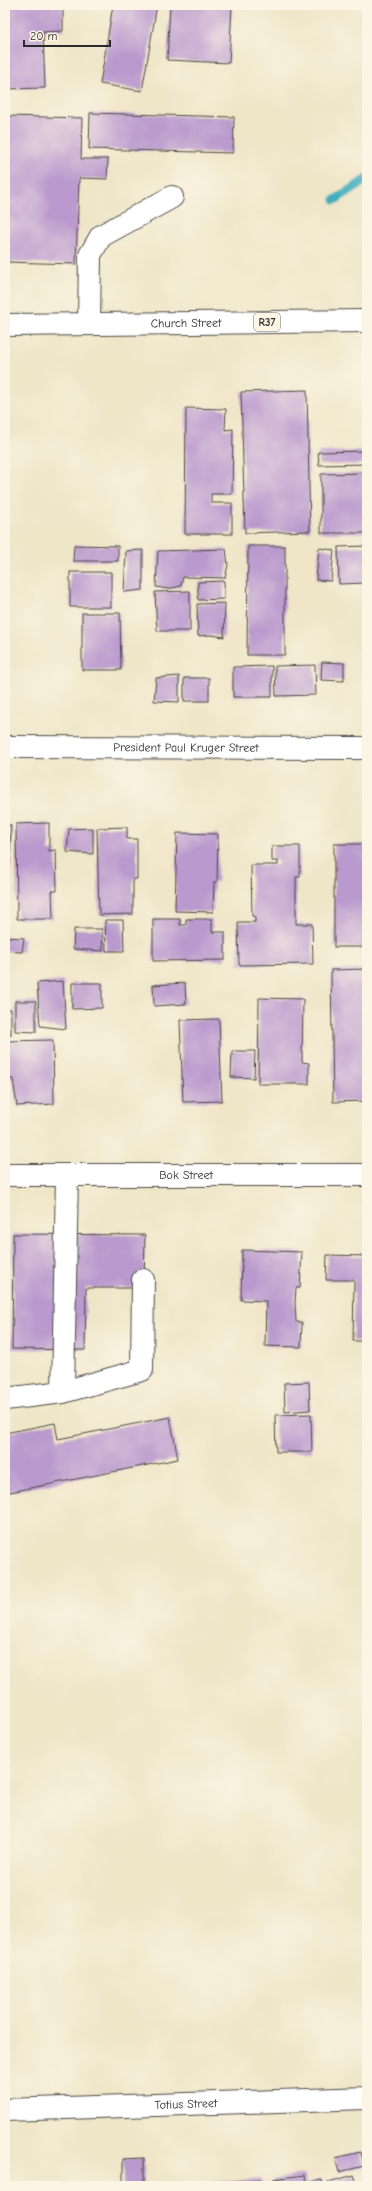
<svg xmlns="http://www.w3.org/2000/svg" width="372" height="2191" viewBox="0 0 372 2191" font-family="'Comic Neue',sans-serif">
<rect width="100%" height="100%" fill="#fcf5e5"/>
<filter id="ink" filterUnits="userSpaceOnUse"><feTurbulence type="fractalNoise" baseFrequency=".025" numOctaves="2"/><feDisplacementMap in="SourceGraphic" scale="8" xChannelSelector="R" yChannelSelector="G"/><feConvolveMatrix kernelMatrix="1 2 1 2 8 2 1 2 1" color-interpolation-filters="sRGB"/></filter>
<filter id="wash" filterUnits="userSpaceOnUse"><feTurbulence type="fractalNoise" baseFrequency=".012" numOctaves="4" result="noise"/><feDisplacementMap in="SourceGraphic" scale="16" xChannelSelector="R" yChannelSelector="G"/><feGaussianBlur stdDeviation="0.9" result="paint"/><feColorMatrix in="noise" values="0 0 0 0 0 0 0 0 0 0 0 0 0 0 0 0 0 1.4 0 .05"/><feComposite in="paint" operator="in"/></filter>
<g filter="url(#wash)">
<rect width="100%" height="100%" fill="#efe5c7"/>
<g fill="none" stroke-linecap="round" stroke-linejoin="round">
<path stroke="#40aebe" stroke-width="9" d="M335 200 367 179"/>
</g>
<g id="blocks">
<g fill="#ba99ce">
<path d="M5 5H63V31L43 32 45 88 5 89Z"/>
<path d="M113 5H157L142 91 100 84Z"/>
<path d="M170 5H232L229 63 167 60Z"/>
<path d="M90 113 234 117 233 153 89 149Z"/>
<path d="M8 116 82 118 81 159H108L107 179 79 178 76 264 5 262Z"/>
<path d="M307 390 310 531 245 533 241 392Z"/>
<path d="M186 408 226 409 225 430 233 429 232 494H211V503H232V534H185Z"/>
<path d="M367 451V464L319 465 318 452Z"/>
<path d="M367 473V533H321V474Z"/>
<path d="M74 545 118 546V561H73Z"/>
<path d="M248 546H285V655H247Z"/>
<path d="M367 546V583L339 584 338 547Z"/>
<path d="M319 548 334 550 331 581 316 580Z"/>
<path d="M226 549 228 565 225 578 183 577 181 586 168 589 156 587 158 551Z"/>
<path d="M143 550V590L124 592 126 551Z"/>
<rect x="70" y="572" width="41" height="35"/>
<path d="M224 581V599L198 600V582Z"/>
<path d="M190 591V631H157L155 592Z"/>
<path d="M225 603 224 637 211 635 198 636 197 604Z"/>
<path d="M82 613H120L121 670H82Z"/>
<path d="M322 662 344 663V681L321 680Z"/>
<path d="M315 665 316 695 276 696 275 666Z"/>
<path d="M272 666V697H233V667Z"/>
<path d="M179 676V702L154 701 156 678Z"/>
<rect x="184" y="678" width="25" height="23"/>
<path d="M49 823V851L56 850 57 891H52L53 919H17L16 824Z"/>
<path d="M5 825H11L10 866H5Z"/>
<path d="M127 827V839H137V879H133V914L99 915 97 828Z"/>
<path d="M93 828V854L67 852 69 829Z"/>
<path d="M177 833 218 834 217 882H214L213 912 175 911Z"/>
<rect x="334" y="844" width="33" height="103"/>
<path d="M272 846H300V877H296V924H312L313 964 239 965 238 922H255V917L252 916 251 865H278V861H272Z"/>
<path d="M153 919H180V925H186V919H212V932H225V960L153 961Z"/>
<path d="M105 920H123L124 951H106Z"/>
<path d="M74 929H102L103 951 73 949Z"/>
<path d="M5 937 24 938 22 952 5 951Z"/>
<path d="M367 969V1101L333 1102 331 970Z"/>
<path d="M63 981 66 1029 40 1026 37 983Z"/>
<path d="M72 983H102V1008L72 1009Z"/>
<path d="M185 983 186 1004 154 1006 153 985Z"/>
<path d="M259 998 303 999 302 1062 309 1063V1084H258Z"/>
<path d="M15 1001H36V1032L15 1031Z"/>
<path d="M5 1009H11V1035L5 1036Z"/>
<path d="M219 1019 222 1101 183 1102 180 1020Z"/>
<path d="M53 1040 54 1104 17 1106 13 1079H6L5 1041Z"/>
<path d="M232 1051H255L254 1078 231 1077Z"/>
<path d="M13 1234 145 1235 144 1288H86L85 1350 12 1349Z"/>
<path d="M242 1250 302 1252 300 1288H296L295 1302 296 1322H302L301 1347 265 1346 266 1301 241 1300Z"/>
<path d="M327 1255 367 1256V1341H353L354 1280H326Z"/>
<path d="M309 1382 310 1410 285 1412 284 1383Z"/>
<path d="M311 1414 312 1452H276L275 1415Z"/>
<path d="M170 1417 178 1459 5 1493V1433L55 1423 58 1439Z"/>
<path d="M361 2152 364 2166 339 2172 335 2158Z"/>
<path d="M144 2158V2186H123V2159Z"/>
<path d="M305 2175 306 2186H274L273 2179Z"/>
<path d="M354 2175 358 2186H329L328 2182Z"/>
<path d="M261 2179 262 2186H214L213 2183Z"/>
<path d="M322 2180 323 2186H310V2182Z"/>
</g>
</g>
</g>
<g filter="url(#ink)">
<use href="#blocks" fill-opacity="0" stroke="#484742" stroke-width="1"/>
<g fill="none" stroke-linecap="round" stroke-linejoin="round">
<defs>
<g id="minor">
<path d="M89 324 90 255 101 236 172 197"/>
<path id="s1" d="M5 747 367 748"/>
<path id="s2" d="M5 1175H367"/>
<path d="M63 1392 142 1370 143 1280"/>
<path d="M5 1399 63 1392 67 1175"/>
<path id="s3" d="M5 2110 367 2098"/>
</g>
<g id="major">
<path id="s4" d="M5 325 367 321"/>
</g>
</defs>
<use href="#minor" stroke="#484742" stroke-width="24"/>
<use href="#major" stroke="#484742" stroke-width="24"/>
<use href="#minor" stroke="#fff" stroke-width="22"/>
<use href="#major" stroke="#fff" stroke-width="22"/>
</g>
</g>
<g text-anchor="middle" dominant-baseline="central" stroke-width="3.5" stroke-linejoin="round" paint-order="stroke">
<rect fill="#fcf5e5" stroke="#6a6863" stroke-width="1" x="254" y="313" width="26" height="18" rx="3"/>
<g font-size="11" font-weight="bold" fill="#2b2b2b">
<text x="267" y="322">R37</text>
</g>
<g font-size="12" fill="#2b2b2b" stroke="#fcf5e5">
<text stroke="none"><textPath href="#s4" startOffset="181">Church Street</textPath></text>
<text stroke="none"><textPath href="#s1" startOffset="181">President Paul Kruger Street</textPath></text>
<text stroke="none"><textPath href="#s2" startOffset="181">Bok Street</textPath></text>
<text stroke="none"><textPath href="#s3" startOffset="181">Totius Street</textPath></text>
</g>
</g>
<rect width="372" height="2191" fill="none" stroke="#fcf5e5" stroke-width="20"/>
<path d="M24 40v6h86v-6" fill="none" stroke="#2b2b2b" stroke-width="2"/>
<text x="30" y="40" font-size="12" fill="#2b2b2b" stroke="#fcf5e5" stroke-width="3" paint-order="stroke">20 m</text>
</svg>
